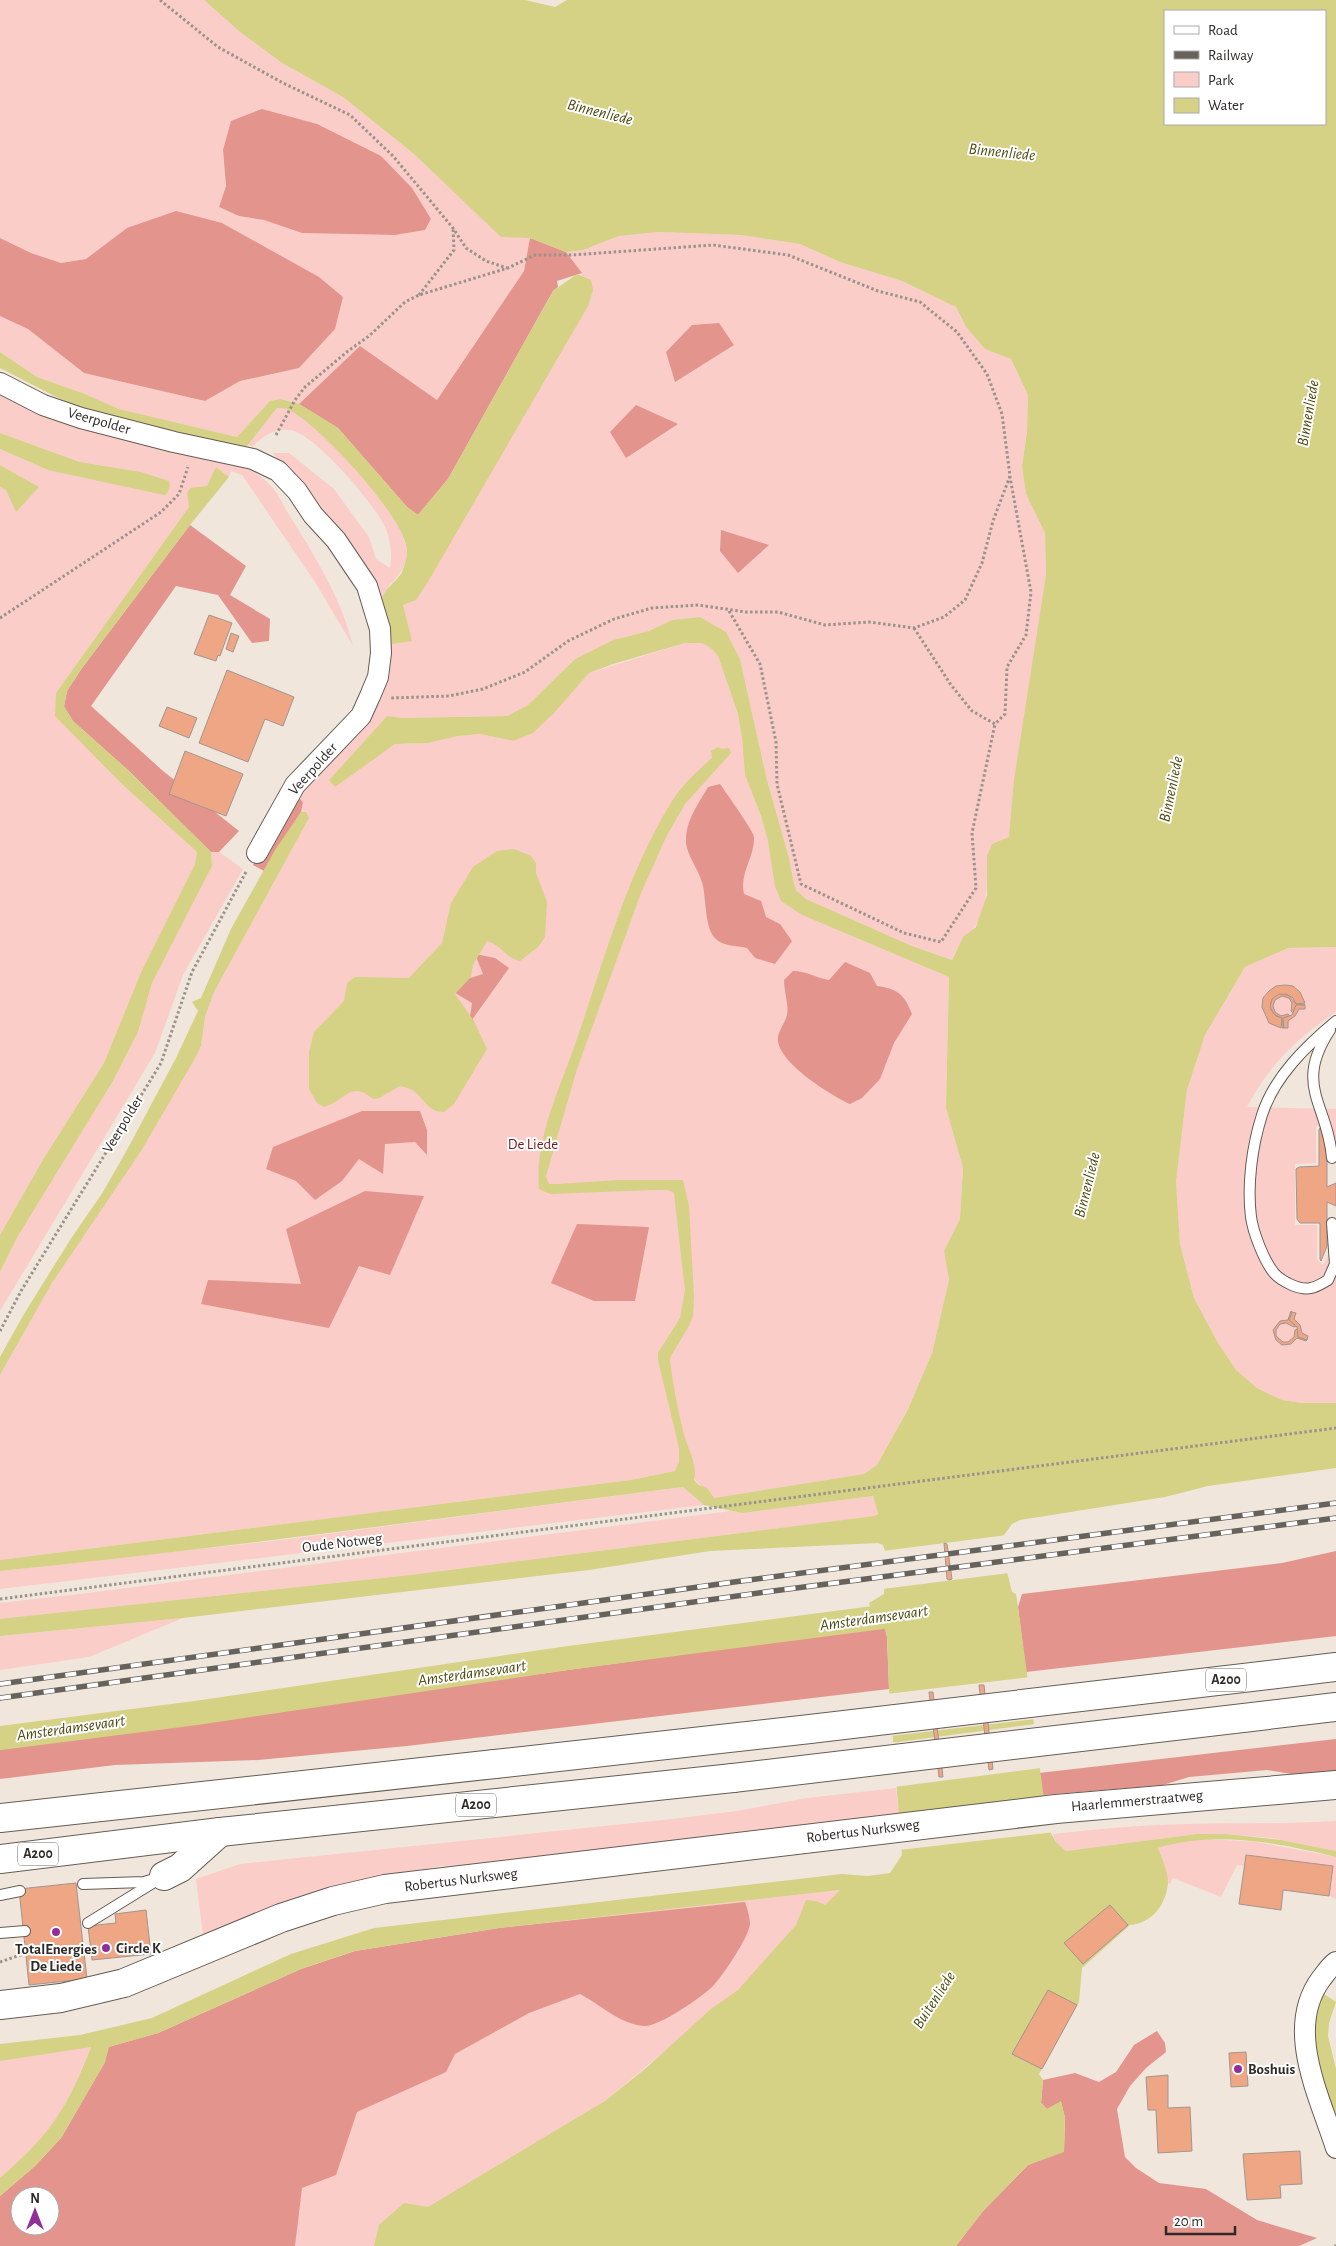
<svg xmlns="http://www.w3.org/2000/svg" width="1336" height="2246" viewBox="0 0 1336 2246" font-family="'Alegreya Sans',sans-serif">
<rect width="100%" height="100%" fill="#f0e6dc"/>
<g fill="#fbcdc8" fill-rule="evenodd">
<path d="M0 0H204L240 32 282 63 343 97 414 154 501 236 530 238 524 271 437 400 360 346 299 404 280 399 270 401 237 437 119 409 85 394 37 377 0 352V316L28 329 84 373 205 401 240 381 299 368 268 250 222 223 127 228 86 259 61 263 31 253 0 238ZM231 121 431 219 425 230 395 235 302 233 264 220 239 216 219 207 226 186 223 151Z"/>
<path d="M659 232 741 235 800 244 840 262 902 281 956 307 966 327 985 349 1011 359 1028 395 1027 432 1022 466 1026 494 1045 533 1046 575 1009 837 987 856C987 879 989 909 974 928 965 940 956 946 952 960L912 946 806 899 796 890 793 879 789 858 767 780 740 659 726 632 700 617 672 620 649 631 613 640 575 659 528 705 507 716 403 718 387 716 329 780 395 744 428 743 458 736 480 734 513 741 565 699 589 673 685 643H702L712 649 718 656 738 714 742 738 745 775 761 816 768 841 802 915 949 977 946 1108 963 1168 960 1219 944 1251 949 1280 932 1353 908 1408 877 1465 864 1474 714 1498 694 1479 675 1471 631 1480 0 1560V1375L52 1283 81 1239 201 1046 205 1017 214 992 309 818 306 812H301L303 802 295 794 380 695 366 597 295 481 273 453H289L334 489 369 537 376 559 390 568C393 554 390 536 383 523 372 502 314 432 289 430 274 428 262 437 252 447L248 445 277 408C282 408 287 408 292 411 322 427 405 517 407 551 408 566 397 577 388 587L403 605 591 280 583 277 566 252 583 250 619 236Z"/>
<path d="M0 390 237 463C249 469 260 474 269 484 277 491 282 503 288 513 313 553 342 599 353 646L315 582 242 475 231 471 229 477 216 467 207 486 187 493 189 507 56 693 124 786 197 852 195 864 142 970 104 1063 44 1158 0 1235V487L6 489 39 487 0 465V449L48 470 141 472 80 462 0 433Z"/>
<path d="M211 852H219L243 869 183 975 155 1053 0 1311V1272L18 1236 113 1081 138 1032 152 983 212 866Z"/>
<path d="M1336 947V1012C1296 1039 1270 1064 1247 1107L1336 1109V1153L1322 1122 1316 1127V1163L1295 1164V1225H1317V1259L1323 1265 1336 1239V1403H1302L1282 1400 1257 1388 1236 1370 1218 1343 1194 1298 1180 1244 1176 1182 1187 1090 1205 1035 1245 967 1288 948Z"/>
<path d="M683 1487 704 1505 0 1589V1571L289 1539Z"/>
<path d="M873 1496 878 1514 874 1516 410 1575 0 1619V1603L88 1593 731 1511 742 1513Z"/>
<path d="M183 1618 89 1657 0 1670V1636Z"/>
<path d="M896 1788 899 1814 472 1865 441 1866 369 1879 296 1897 203 1935 196 1879 240 1864 672 1819 737 1811 807 1798Z"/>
<path d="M1336 1821V1851L1272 1838 1226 1834H1197L1066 1851 1056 1842 1053 1834C1097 1829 1142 1825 1187 1824 1236 1823 1286 1824 1336 1821Z"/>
<path d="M1209 1839 1257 1842 1336 1857V1899L1329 1896 1333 1866 1246 1855 1244 1866 1237 1865 1221 1897 1173 1878 1170 1884 1168 1883 1158 1848 1186 1840Z"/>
<path d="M841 1890 738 1990 605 2101 385 2246H0V2198L499 1928ZM20 2196H50V2226H20Z"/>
<path d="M91 2046C81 2071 71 2097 56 2119 40 2142 20 2160 0 2178V2061Z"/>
</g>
<g fill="#e3948d" fill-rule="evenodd">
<path d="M262 109 317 124 381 156 412 188 431 219 425 230 395 235 302 233 264 220 239 216 219 207 226 186 223 150 231 121Z"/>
<path d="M176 211 222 223 319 277 343 297 335 329 299 368 240 381 205 401 84 373 28 329 0 316V238L31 253 61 263 86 259 127 228Z"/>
<path d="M530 238 566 252 582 273 557 281 558 287 553 291 448 479 418 515 407 507 338 428 299 404 360 346 437 400 524 271Z"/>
<path d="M719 323 734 345 675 382 666 352 692 325Z"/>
<path d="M636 405 678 424 626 458 610 432Z"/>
<path d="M190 525 246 566 230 595 270 619 269 641 252 643 218 595 176 586 91 706 163 771 239 831 219 852H211L129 771 73 721 64 706 67 691 82 668Z"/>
<path d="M721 530 769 545 738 573 720 551Z"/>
<path d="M720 784C726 793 753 830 754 837 755 857 739 873 744 894L761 901 766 917 780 924 792 941 775 964 755 958 747 948C736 945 723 947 715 938 705 928 706 900 703 886 700 871 685 853 686 840 686 820 699 803 708 787Z"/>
<path d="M295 794 303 802 301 812 264 871 253 865Z"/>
<path d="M475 954 495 958 509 968 469 1024 472 1003 452 991 464 980 483 974Z"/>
<path d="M845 962 870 973 877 986C898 989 904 994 912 1014L894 1043 880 1079 862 1098 850 1104C831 1095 775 1061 778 1037 779 1030 785 1023 787 1015 789 1005 784 991 784 980L793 971C807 971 816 978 829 980Z"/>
<path d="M362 1111H420L427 1130V1155L415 1142 385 1144 383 1174 359 1159 342 1181 315 1200 296 1181 266 1169 273 1147Z"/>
<path d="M365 1191 424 1196 390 1275 359 1266 329 1328 201 1304 208 1280 301 1284 286 1229Z"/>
<path d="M577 1224 649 1227 635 1301H594L551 1283Z"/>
<path d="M1336 1551V1636L1026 1672 1018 1607 1022 1594 1282 1563Z"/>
<path d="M880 1627 885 1628 887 1637 889 1689 407 1746 258 1760 115 1765 0 1779V1748Z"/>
<path d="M1336 1739V1771L1292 1774 1267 1770 1189 1777 1163 1785 1043 1795 1039 1773Z"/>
<path d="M745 1902C747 1908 750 1917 750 1924 749 1937 722 1977 713 1986 702 1997 659 2027 644 2026 620 2024 601 2005 580 1994L529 2013 455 2054 446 2072 357 2112 336 2175 302 2188 295 2246H0V2196L35 2166 61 2138 105 2062 108 2047 158 2033 301 1969 355 1951 499 1928ZM20 2196H50V2226H20Z"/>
<path d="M1157 2031 1165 2043 1166 2052 1146 2068 1130 2086 1117 2109 1125 2157 1136 2168 1159 2183 1206 2189 1257 2220 1317 2238 1299 2246H956L983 2211 1028 2165 1064 2151 1065 2118 1061 2102 1047 2109 1041 2103 1043 2080 1075 2073 1099 2082 1116 2072 1134 2045Z"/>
</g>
<g fill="#d5d185" fill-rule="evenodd">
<path d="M204 0H525L555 7 567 0H1336V947L1288 948 1245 967 1205 1035 1187 1090 1176 1182 1180 1244 1194 1298 1218 1343 1236 1370 1257 1388 1282 1400 1302 1403H1336V1468L1208 1486 1165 1497 1020 1520 1012 1524 1004 1535 1007 1572 1012 1592 1016 1594 1018 1607 1048 1828 1056 1842 1066 1851 1197 1834H1226L1281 1840 1336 1851V1857C1279 1843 1215 1830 1158 1848 1162 1859 1168 1872 1168 1883 1166 1905 1152 1923 1130 1925L1082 1968 1079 2002 1039 2074 1043 2080 1041 2103 1047 2109 1061 2101 1065 2118 1064 2152 1028 2165 983 2211 956 2246H374L379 2225 404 2203 428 2207 605 2101 646 2068 711 2009 738 1990 796 1925 806 1900 816 1901 825 1905 840 1890 499 1928 355 1951 301 1969 158 2033 109 2047 105 2062 61 2138 35 2166 0 2196V2178C20 2160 40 2142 55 2120 71 2097 81 2072 91 2047L0 2061V2044L80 2035 152 2018 291 1954 374 1928 842 1874 868 1876 890 1873 902 1855 889 1689 887 1637 884 1627H876L869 1603 884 1594 885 1551 883 1545 878 1543 710 1551 589 1570 183 1618 0 1636V1619L8 1618 410 1575 874 1516 878 1514 873 1496 742 1513 704 1505 683 1487C455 1516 228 1548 0 1571V1560L631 1480 675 1471 679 1462V1448L658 1360V1353L680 1318 685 1290 674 1193 668 1190H652L550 1194 539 1189C534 1138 562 1084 578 1036 605 957 626 878 669 806 680 787 696 772 712 758L711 751 718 747 722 749 729 748 731 753 685 804 666 837 641 893 577 1069 546 1176 549 1184H558L619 1180H683L689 1206 694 1297 693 1316 689 1326 671 1356 670 1360C673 1386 678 1410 684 1435 688 1449 698 1465 694 1480L699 1485 707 1488 714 1498 864 1474 877 1465 908 1409 932 1353 949 1280 944 1251 960 1219 963 1168 946 1108 949 977 802 915 781 901 775 886 768 841 761 816 745 775 742 738 738 714 718 656 712 649 702 643H685L613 664 589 673 554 713 533 733 513 741 480 734 458 736 428 743 395 744 335 787 329 780 387 716 403 718 507 716 528 705 575 659 613 640 649 631 672 620 700 617 726 632 740 659 767 780 789 858 793 879 796 890 806 899 912 946 952 960 963 937 976 927 987 895V856L992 844 1009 837 1014 780 1046 575 1045 533 1026 494 1022 466 1027 432 1028 395 1011 359 985 349 966 327 956 307 902 281 840 262 800 244 741 235 659 232 619 236 583 250 566 252 530 238 501 237 414 154 343 97 282 63 240 32ZM1165 11H1325V124H1165Z"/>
<path d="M577 274 591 280 593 290 588 306 429 580 416 600 403 605 412 641 391 644C388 631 382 616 382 603 381 590 397 582 402 572 404 567 407 558 407 553 410 522 319 425 291 411 287 408 282 408 277 408L244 450 163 432 72 405 0 368V352L37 377 85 394 119 409 237 437 270 401 280 399 299 404 338 428 407 507 418 515 448 479 553 291Z"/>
<path d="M0 433 80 462 141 472 169 481 170 485 167 494 164 495 48 470 0 449Z"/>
<path d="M0 465 39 487 16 512 6 490 0 487Z"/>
<path d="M216 467 229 477 190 525 82 668 67 691 64 706 73 721 129 771 211 852 212 866 152 983 138 1032 113 1081 18 1236 0 1272V1235L44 1158 104 1063 142 970 195 864 197 852 124 786 55 716 56 693 189 507 187 493 190 488 207 486Z"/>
<path d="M301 812H306L309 818 214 992 205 1017 201 1046 194 1060 141 1151 52 1283 0 1375V1357L24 1314 72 1237 103 1192 128 1148 176 1058 198 1011 192 1002 201 998 231 929 275 850Z"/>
<path d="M514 849 531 856 536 863V873L547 902 545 937 538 947 520 961C505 958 502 945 487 941L473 965 471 977 455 994 474 1021 487 1049 454 1104 444 1112C427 1112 425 1098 412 1090 409 1088 404 1087 400 1086L379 1098 373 1099C350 1080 347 1100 324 1107L317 1103 309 1089V1052L314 1032 344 1001 347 983 355 977 409 978 442 943 451 903 473 867 497 851Z"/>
<path d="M1324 1994 1336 2002 1329 2023 1328 2036 1336 2069V2122L1323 2082 1312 2037 1319 1999Z"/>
</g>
<g fill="#f0e6dc">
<path d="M1007 1535 1009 1573 883 1589V1583H884L883 1551Z"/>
<path d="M1030 1677 1035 1719 890 1736 886 1694Z"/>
<path d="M1036 1724 1041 1768 894 1787 890 1743Z"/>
<path d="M1046 1797 1050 1827 1055 1832 899 1850 896 1814Z"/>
</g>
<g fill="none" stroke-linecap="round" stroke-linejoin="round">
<path stroke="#d5d185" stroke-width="24" d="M0 1738 196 1713 568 1658 905 1614"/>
</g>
<g fill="#eea685" stroke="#a29590">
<path d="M209 615 232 623 220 656 218 655 216 661 194 654Z"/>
<path d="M231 633 239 636 233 652 226 649Z"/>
<path d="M227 670 294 697 283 726 265 719 248 762 199 743Z"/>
<path d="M167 707 197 718 189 738 159 726Z"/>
<path d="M185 751 243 774 226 816 169 794Z"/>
<path d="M1285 985 1293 986 1300 992 1305 1003 1296 1004 1293 998 1286 994 1274 998 1271 1003V1010L1276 1016 1282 1018 1281 1028 1269 1023 1262 1007 1263 998 1269 991 1276 986Z"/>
<path d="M1279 994 1288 995 1296 1004 1305 1005H1296L1293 1013 1291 1011 1292 1003 1289 998 1282 996 1275 1000 1273 1006 1275 1012 1281 1016 1288 1014 1290 1016 1283 1018 1284 1028H1282V1018L1275 1015 1270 1007 1272 999Z"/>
<path d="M1296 1005H1305V1009H1299L1295 1016 1288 1021V1028H1284L1283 1018 1292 1015Z"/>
<path d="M1321 1127 1327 1142V1187L1336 1183V1206L1327 1202V1246L1321 1261 1320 1259V1223H1300L1297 1219 1296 1169 1299 1167 1319 1166V1129Z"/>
<path d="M1291 1311 1292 1312 1289 1320 1296 1326 1294 1327 1286 1323 1280 1324 1276 1330V1336L1283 1342H1288L1294 1337 1295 1330 1298 1329V1337L1307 1340 1306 1341 1297 1338 1291 1344 1282 1345 1276 1340 1273 1330 1280 1321 1288 1320Z"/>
<path d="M1292 1312 1296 1313 1294 1319 1300 1325 1302 1333 1308 1336 1307 1340 1298 1337 1297 1327 1289 1320Z"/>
<path d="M944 1543 947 1544 952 1579 949 1580 947 1579Z"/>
<path d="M979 1685H984L993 1769 989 1770Z"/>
<path d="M929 1692H933L943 1777H939Z"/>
<path d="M1246 1855 1333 1866 1329 1896 1283 1890 1281 1910 1239 1904Z"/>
<path d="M76 1883 87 1979 29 1985 19 1889Z"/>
<path d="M1110 1905 1128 1925 1083 1964 1064 1943Z"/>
<path d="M146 1910 151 1954 92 1960 88 1926 116 1923 115 1914Z"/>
<path d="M1048 1990 1077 2005 1042 2069 1012 2054Z"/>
<path d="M1246 2052 1248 2086 1231 2087 1229 2053Z"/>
<path d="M1168 2075V2108L1190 2107 1192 2151 1158 2153 1156 2110H1148L1146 2077Z"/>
<path d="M1300 2151 1302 2184 1280 2185 1281 2198 1247 2200 1243 2154Z"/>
</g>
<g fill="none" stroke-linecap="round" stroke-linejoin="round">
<defs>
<g id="service">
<path d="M1330 1030C1293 1086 1328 1104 1332 1158"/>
<path d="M1332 1223 1335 1264 1328 1280C1323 1283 1317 1287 1311 1288 1300 1291 1281 1281 1274 1273 1264 1261 1253 1232 1251 1217 1247 1185 1252 1146 1262 1115 1274 1077 1306 1046 1336 1021"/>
<path d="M83 1884 144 1882 154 1879"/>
<path d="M0 1895 20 1891"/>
<path d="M88 1923 164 1876"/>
<path d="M0 1933 25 1931"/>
</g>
<g id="minor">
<path d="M0 383 43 405 81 418 174 442 253 459 278 471 297 491 313 515 336 540 367 586 380 629 381 653 378 677 370 696 361 716 295 785 257 853"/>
<path d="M1336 1962C1330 1966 1326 1973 1321 1979 1284 2029 1320 2097 1336 2148"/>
</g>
<path id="secondary" d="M0 2005 61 1998 124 1983 281 1918 333 1901 385 1889 1056 1809 1336 1785"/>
<g id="primary">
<path d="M0 1818 495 1764"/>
<path d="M0 1859 220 1832 733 1778"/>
<path d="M164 1876 180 1868 220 1832"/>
</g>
<g id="motorway">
<path d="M495 1764 810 1729 1336 1667"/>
<path d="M733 1778 1336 1707"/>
</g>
</defs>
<use href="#service" stroke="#655c54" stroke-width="12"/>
<use href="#minor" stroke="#655c54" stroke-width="22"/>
<use href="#secondary" stroke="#655c54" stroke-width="30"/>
<use href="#primary" stroke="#655c54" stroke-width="30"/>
<use href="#motorway" stroke="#655c54" stroke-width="30"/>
<g stroke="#9a938c" stroke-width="3" stroke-dasharray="2.5 2.5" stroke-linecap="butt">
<path d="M160 0 218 47 283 83 350 115 393 156 453 228 466 248 486 261 507 268"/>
<path d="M419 295 454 250 453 228"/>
<path d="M276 435 295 400 305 387 348 351 369 336 405 302 419 295 508 268 535 255H572L713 245 788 255 878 291 920 302 957 332 987 374 1002 414 1010 476 993 521 982 563 965 600 944 617 914 628 869 622 825 625 778 612H746L698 605 652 608 614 619 568 641 525 672 483 689 449 696 391 698"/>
<path d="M729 611 760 664 776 742 777 784 801 884 904 933 941 942 976 888 972 833 995 724"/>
<path d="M0 618 161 512 179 494 188 467"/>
<path d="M914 628 951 685 972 711 995 724 1005 714 1007 667 1026 635 1031 592 1010 477"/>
<path d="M0 1331 21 1291 161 1063 192 972 247 870"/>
<path d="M0 1599 1336 1428"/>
<path d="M0 1962 26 1953"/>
<path d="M1335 2246 1336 2245"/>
</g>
<use href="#service" stroke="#fff" stroke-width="10"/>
<use href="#minor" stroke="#fff" stroke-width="20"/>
<use href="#secondary" stroke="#fff" stroke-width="28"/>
<use href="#primary" stroke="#fff" stroke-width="28"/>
<use href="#motorway" stroke="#fff" stroke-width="28"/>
<defs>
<g id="rail">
<path d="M0 1684 734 1582 1336 1503"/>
<path d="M0 1698 773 1591 1336 1518"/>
</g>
</defs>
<use href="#rail" stroke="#68625d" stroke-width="5.5"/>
<use href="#rail" stroke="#fff" stroke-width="4" stroke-dasharray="11" stroke-linecap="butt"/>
</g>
<g fill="#902f97" stroke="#fff" stroke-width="2">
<circle cx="56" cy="1932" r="5"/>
<circle cx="106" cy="1948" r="5"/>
<circle cx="1238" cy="2069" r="5"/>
</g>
<g text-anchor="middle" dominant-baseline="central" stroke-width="4" stroke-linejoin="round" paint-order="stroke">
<g fill="#fff" stroke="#6d6a68" stroke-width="1">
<rect x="1206" y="1668.5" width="40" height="23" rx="4"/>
<rect x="456" y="1793.5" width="40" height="23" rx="4"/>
<rect x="18" y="1842.5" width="40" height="23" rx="4"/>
</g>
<g font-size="14" font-weight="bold" fill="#2e2a27">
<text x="1226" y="1680">A200</text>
<text x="476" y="1805">A200</text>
<text x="38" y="1854">A200</text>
</g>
<g font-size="15" fill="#2e2a27" stroke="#fff">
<text transform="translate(99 421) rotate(16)">Veerpolder</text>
<text transform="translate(313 769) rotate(-48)">Veerpolder</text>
<text transform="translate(123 1124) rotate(-59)">Veerpolder</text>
<text transform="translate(342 1543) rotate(-7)">Oude Notweg</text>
<text transform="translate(1137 1801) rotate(-5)">Haarlemmerstraatweg</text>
<text transform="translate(863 1831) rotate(-7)">Robertus Nurksweg</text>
<text transform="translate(461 1880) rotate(-7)">Robertus Nurksweg</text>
</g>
<g font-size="15" fill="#771a1c" stroke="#fff">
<text x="533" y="1144">De Liede</text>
</g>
<g font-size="15" font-weight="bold" fill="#2e2a27" stroke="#fff" text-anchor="start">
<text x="116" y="1948">Circle K</text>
<text x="56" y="1949" text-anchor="middle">TotalEnergies<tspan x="56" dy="17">De Liede</tspan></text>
<text x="1248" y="2069">Boshuis</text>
</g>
<g font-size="16" font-style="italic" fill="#4e4a10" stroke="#fff">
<text transform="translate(600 112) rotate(14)">Binnenliede</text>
<text transform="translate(1002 152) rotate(6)">Binnenliede</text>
<text transform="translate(1308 413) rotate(-80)">Binnenliede</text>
<text transform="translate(1171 789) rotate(-78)">Binnenliede</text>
<text transform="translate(1087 1185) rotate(-76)">Binnenliede</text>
<text transform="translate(874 1618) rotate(-8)">Amsterdamsevaart</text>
<text transform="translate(472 1673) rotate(-8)">Amsterdamsevaart</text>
<text transform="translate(71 1728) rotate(-8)">Amsterdamsevaart</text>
<text transform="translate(934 2000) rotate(-57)">Buitenliede</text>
</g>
</g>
<rect x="1164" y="10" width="162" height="115" fill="#ffffff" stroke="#abaaa9"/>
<rect x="1174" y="26" width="25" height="8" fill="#ffffff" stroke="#abaaa9"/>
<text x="1208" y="35" font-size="15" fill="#2e2a27">Road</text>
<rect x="1174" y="51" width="25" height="8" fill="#68625d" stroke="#abaaa9"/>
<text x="1208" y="60" font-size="15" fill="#2e2a27">Railway</text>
<rect x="1174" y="72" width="25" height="15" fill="#fbcdc8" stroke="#abaaa9"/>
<text x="1208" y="85" font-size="15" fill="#2e2a27">Park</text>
<rect x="1174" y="98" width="25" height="15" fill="#d5d185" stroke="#abaaa9"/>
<text x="1208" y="110" font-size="15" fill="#2e2a27">Water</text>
<g transform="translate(35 2211)"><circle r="24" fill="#ffffff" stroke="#abaaa9"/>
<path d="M0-4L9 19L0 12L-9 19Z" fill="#902f97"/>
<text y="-8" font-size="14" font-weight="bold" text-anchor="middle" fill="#2e2a27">N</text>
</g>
<path d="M1166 2226v8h69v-8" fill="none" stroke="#2e2a27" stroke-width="2.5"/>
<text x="1174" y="2226" font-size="15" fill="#2e2a27" stroke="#ffffff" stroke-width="4" paint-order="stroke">20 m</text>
</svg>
